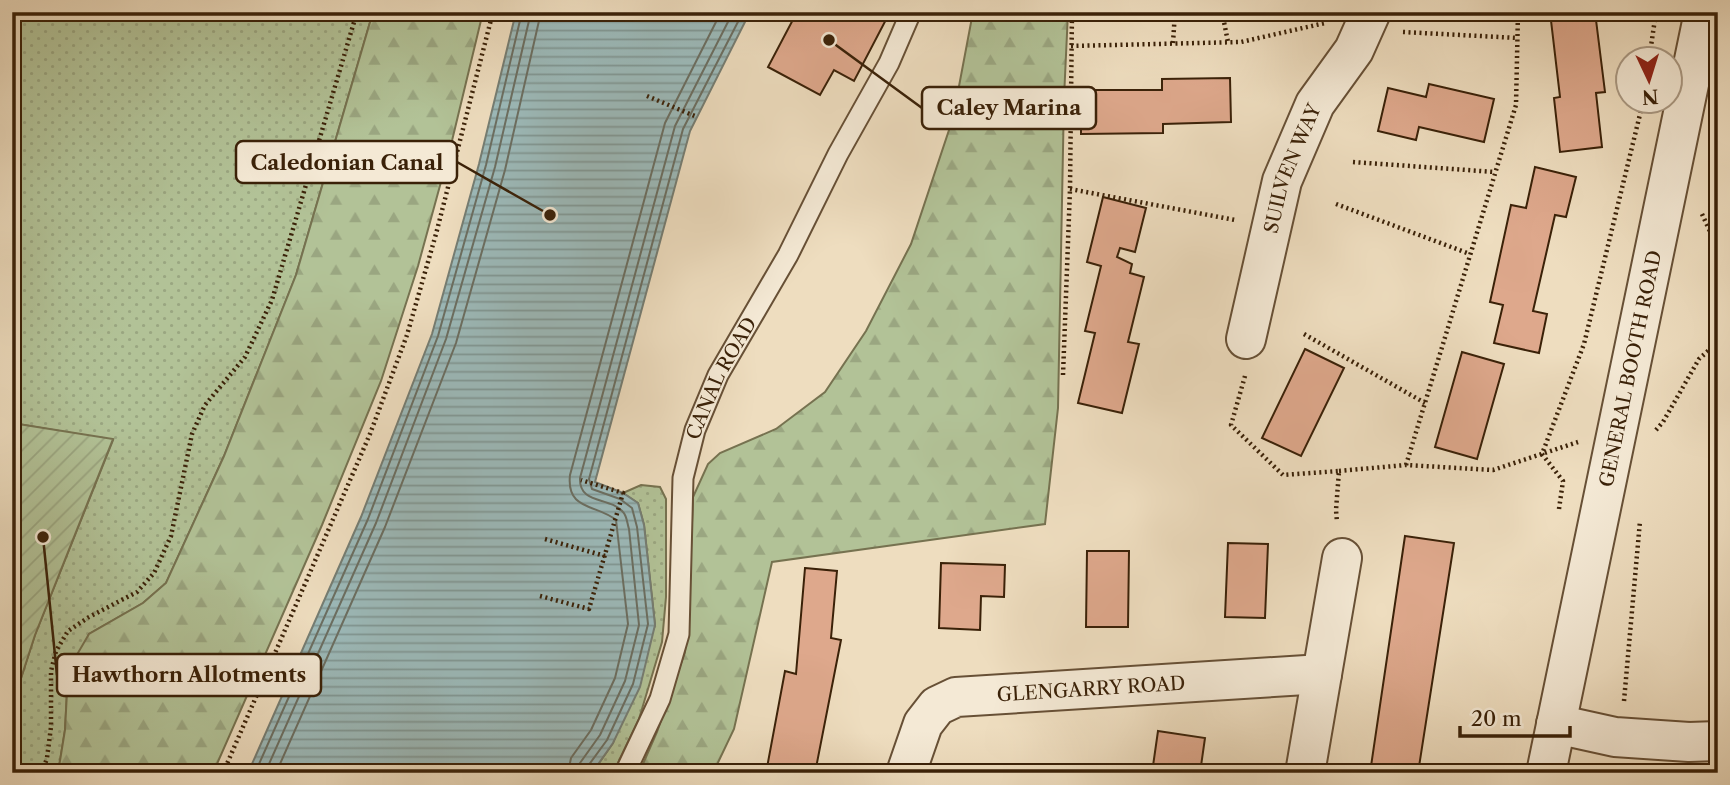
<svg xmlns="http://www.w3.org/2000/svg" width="1730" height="785" viewBox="0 0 1730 785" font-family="'Libre Caslon Text',serif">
<defs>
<pattern id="grass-dots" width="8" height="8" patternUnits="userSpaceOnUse" patternTransform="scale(1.75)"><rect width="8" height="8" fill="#b2c297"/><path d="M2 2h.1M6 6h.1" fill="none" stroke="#9aa681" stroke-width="1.8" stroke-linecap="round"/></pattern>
<pattern id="forest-firs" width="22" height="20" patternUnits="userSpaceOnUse" patternTransform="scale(1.75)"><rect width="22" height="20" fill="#b2c297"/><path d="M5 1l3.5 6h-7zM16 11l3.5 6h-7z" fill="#9aa681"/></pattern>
<pattern id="garden-furrows" width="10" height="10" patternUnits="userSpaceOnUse" patternTransform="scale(1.75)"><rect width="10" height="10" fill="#b2c297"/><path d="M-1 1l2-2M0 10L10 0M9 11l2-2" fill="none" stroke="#9aa681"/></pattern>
<pattern id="water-rules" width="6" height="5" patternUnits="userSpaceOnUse" patternTransform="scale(1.75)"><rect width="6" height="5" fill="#9cbaba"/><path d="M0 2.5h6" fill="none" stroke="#809795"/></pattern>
</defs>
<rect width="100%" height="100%" fill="#eeddbf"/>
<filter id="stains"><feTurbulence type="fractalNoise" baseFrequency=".00286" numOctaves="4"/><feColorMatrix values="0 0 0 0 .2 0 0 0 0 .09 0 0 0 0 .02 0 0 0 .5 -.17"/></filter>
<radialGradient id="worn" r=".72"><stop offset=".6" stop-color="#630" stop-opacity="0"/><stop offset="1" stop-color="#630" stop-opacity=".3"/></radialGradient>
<g fill="url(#grass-dots)" stroke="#767250" stroke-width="2">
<path d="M12 12H373L296 275 224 456 166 583 143 603 89 634 67 692 65 730 58 773H12V706L35 635 113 440 12 423Z"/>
<path d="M641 485 660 487 666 499V597L662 642 639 719 613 773H592L613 743 655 625 644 525 638 503 623 493Z"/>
</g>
<g fill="url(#forest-firs)" stroke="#767250" stroke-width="2">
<path d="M373 12H483L450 149 418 266 381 381 322 525 213 773H58L65 730 67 692 75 658 89 634 143 603 166 583 224 456 296 275Z"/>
<path d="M973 12H1068L1064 98 1058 408 1045 524 772 562 734 729 713 773H639L657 732 685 652 689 599 693 497 708 464 720 453 776 429 825 392 866 331 911 244 953 118Z"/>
</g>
<path fill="url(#garden-furrows)" stroke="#767250" stroke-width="2" d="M12 423 113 439 35 635 12 706Z"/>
<path fill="url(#water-rules)" stroke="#757d73" stroke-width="2" d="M516 12H750L690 131 595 482 623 493 638 503 644 525 655 625 640 687 613 743 592 773H248L361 517 432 334 479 164Z"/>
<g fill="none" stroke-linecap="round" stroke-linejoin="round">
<g stroke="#6b6e61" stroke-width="2">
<path d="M255 773 368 519 438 336 486 165 522 12"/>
<path d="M265 773 376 523 446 339 495 167 531 12"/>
<path d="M276 773 385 527 456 343 505 170 541 12"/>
<path d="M568 773 571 758 591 730 615 678 628 624 616 520C597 504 566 511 570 475L665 123 721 12"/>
<path d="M578 773 580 763 600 735 625 681 639 625 629 529C627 523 627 516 623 512 609 496 579 505 580 478L675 126 733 12"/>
<path d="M587 773 588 766 607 740 633 684 648 624 637 527 632 508 620 499 592 489 589 479 683 129 743 12"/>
</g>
</g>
<g fill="#dea88c" stroke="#3a2108" stroke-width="2">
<path d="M797 12H890L854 81 834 70 820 95 768 67Z"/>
<path d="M1550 12H1595L1605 92 1596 93 1602 147 1560 152 1554 98 1560 97Z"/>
<path d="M1230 78 1231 122 1163 124V133L1081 134V90H1162V79Z"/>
<path d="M1429 84 1494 99 1484 142 1419 127 1416 140 1378 131 1388 88 1426 97Z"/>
<path d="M1535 167 1576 177 1566 217 1555 215 1533 311 1547 314 1539 353 1494 343 1503 305 1490 302 1511 205 1526 208Z"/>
<path d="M1103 197 1146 208 1135 252 1120 248 1117 257 1132 264 1130 273 1144 277 1128 342 1139 344 1122 413 1078 403 1095 333 1085 331 1101 266 1087 262Z"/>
<path d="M1305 349 1344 368 1301 456 1262 438Z"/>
<path d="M1462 352 1504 364 1477 459 1435 447Z"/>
<path d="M1405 536 1454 543 1418 773H1370Z"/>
<path d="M1228 543 1268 544 1265 618 1225 617Z"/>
<path d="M1087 551H1129L1128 627H1086Z"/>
<path d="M941 563 1005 565 1004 597 981 596 980 630 939 628Z"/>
<path d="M805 568 837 571 831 638 841 640 815 773H766L785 671 796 674Z"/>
<path d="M1158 731 1205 738 1200 773H1152Z"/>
</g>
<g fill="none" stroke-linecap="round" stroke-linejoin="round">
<defs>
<g id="service">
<path id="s1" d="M625 773 660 699 679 634 683 478 695 430 718 375 788 255 838 154 889 63 911 12"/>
</g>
<g id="minor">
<path id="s2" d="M1246 339 1282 181 1315 104 1354 50 1371 12"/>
<path id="s3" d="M906 773 923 724 937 706 956 697 1322 674"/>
<path d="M1305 773 1342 558"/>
</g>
<g id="tertiary">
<path d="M1556 724 1615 737 1689 742 1718 741"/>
<path id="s4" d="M1546 773 1704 12"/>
</g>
</defs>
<use href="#service" stroke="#675036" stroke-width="23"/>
<use href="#minor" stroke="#675036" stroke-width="42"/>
<use href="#tertiary" stroke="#675036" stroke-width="42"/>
<g stroke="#3a2108" stroke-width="4.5" stroke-dasharray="2 3.5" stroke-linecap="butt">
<path d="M1222 12 1228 42"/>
<path d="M1403 32 1518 38"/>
<path d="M1173 43 1175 12"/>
<path d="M1071 46 1241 42 1325 23"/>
<path d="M1649 60 1656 12"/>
<path d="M647 96 697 117"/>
<path d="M1353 162 1495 172"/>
<path d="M1070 189 1235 220"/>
<path d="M1336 204 1470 254"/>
<path d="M1702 214 1718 249"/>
<path d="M1304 334 1425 403"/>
<path d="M1063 375 1070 189 1072 12"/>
<path d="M1245 376 1231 425 1283 475 1339 471 1336 510 1337 522"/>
<path d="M1656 430 1663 422 1699 359 1718 342"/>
<path d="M1406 465 1516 105 1518 12"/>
<path d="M1339 471 1406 465 1493 470 1578 442"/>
<path d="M1559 509 1563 481 1542 454 1584 344 1643 102"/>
<path d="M545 539 605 556"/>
<path d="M540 596 589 609 623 493 581 480"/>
<path d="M1624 701 1640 521"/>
<path d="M42 773 47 758 51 727V671L56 651 68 631 89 617 137 592 154 573 171 536 192 434 205 405 245 357 272 300 357 12"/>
<path d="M223 773 370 434 407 335 436 234 493 12"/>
</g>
<use href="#service" stroke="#f4e9d5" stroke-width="19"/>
<use href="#minor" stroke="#f4e9d5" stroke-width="38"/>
<use href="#tertiary" stroke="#f4e9d5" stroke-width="38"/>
</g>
<g text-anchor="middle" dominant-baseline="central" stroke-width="5" stroke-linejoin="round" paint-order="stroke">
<g font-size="19" fill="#3a2108" stroke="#f4e9d5">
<text stroke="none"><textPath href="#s2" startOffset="177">SUILVEN WAY</textPath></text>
<text stroke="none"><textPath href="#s4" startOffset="413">GENERAL BOOTH ROAD</textPath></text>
<text stroke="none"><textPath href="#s1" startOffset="413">CANAL ROAD</textPath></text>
<text stroke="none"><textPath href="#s3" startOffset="231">GLENGARRY ROAD</textPath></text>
</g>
</g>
<path fill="none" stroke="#3a2108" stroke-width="2.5" d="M829 40L922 108M550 215L457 162M43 537L57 675"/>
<g fill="#3a2108" stroke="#f4e9d5" stroke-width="2.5">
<circle cx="829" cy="40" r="7"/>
<circle cx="550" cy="215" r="7"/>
<circle cx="43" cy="537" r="7"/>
</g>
<g fill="#f4e9d5" stroke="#3a2108" stroke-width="2.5">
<rect x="922" y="87" width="174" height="42" rx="7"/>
<rect x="236" y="141" width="221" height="42" rx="7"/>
<rect x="57" y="654" width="264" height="42" rx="7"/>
</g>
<g font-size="21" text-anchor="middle" font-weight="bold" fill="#3a2108">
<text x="1009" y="115">Caley Marina</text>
<text x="347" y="170">Caledonian Canal</text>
<text x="189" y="682">Hawthorn Allotments</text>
</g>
<rect width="1730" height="785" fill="none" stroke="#eeddbf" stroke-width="42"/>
<rect x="14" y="14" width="1702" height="757" fill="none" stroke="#3a2108" stroke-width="3.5"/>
<rect x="21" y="21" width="1688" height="743" fill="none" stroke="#3a2108" stroke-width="2"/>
<g transform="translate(1649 80) rotate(176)"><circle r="33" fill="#f4e9d5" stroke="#aa9983" stroke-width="2"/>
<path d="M0-5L12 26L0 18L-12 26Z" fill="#8f2418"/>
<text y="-10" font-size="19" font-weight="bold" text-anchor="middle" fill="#3a2108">N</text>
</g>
<path d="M1460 726v10h110v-10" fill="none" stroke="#3a2108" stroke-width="3.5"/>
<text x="1471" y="726" font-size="21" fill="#3a2108" stroke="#f4e9d5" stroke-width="5" paint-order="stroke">20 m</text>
<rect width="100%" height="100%" filter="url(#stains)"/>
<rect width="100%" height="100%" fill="url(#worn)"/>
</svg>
